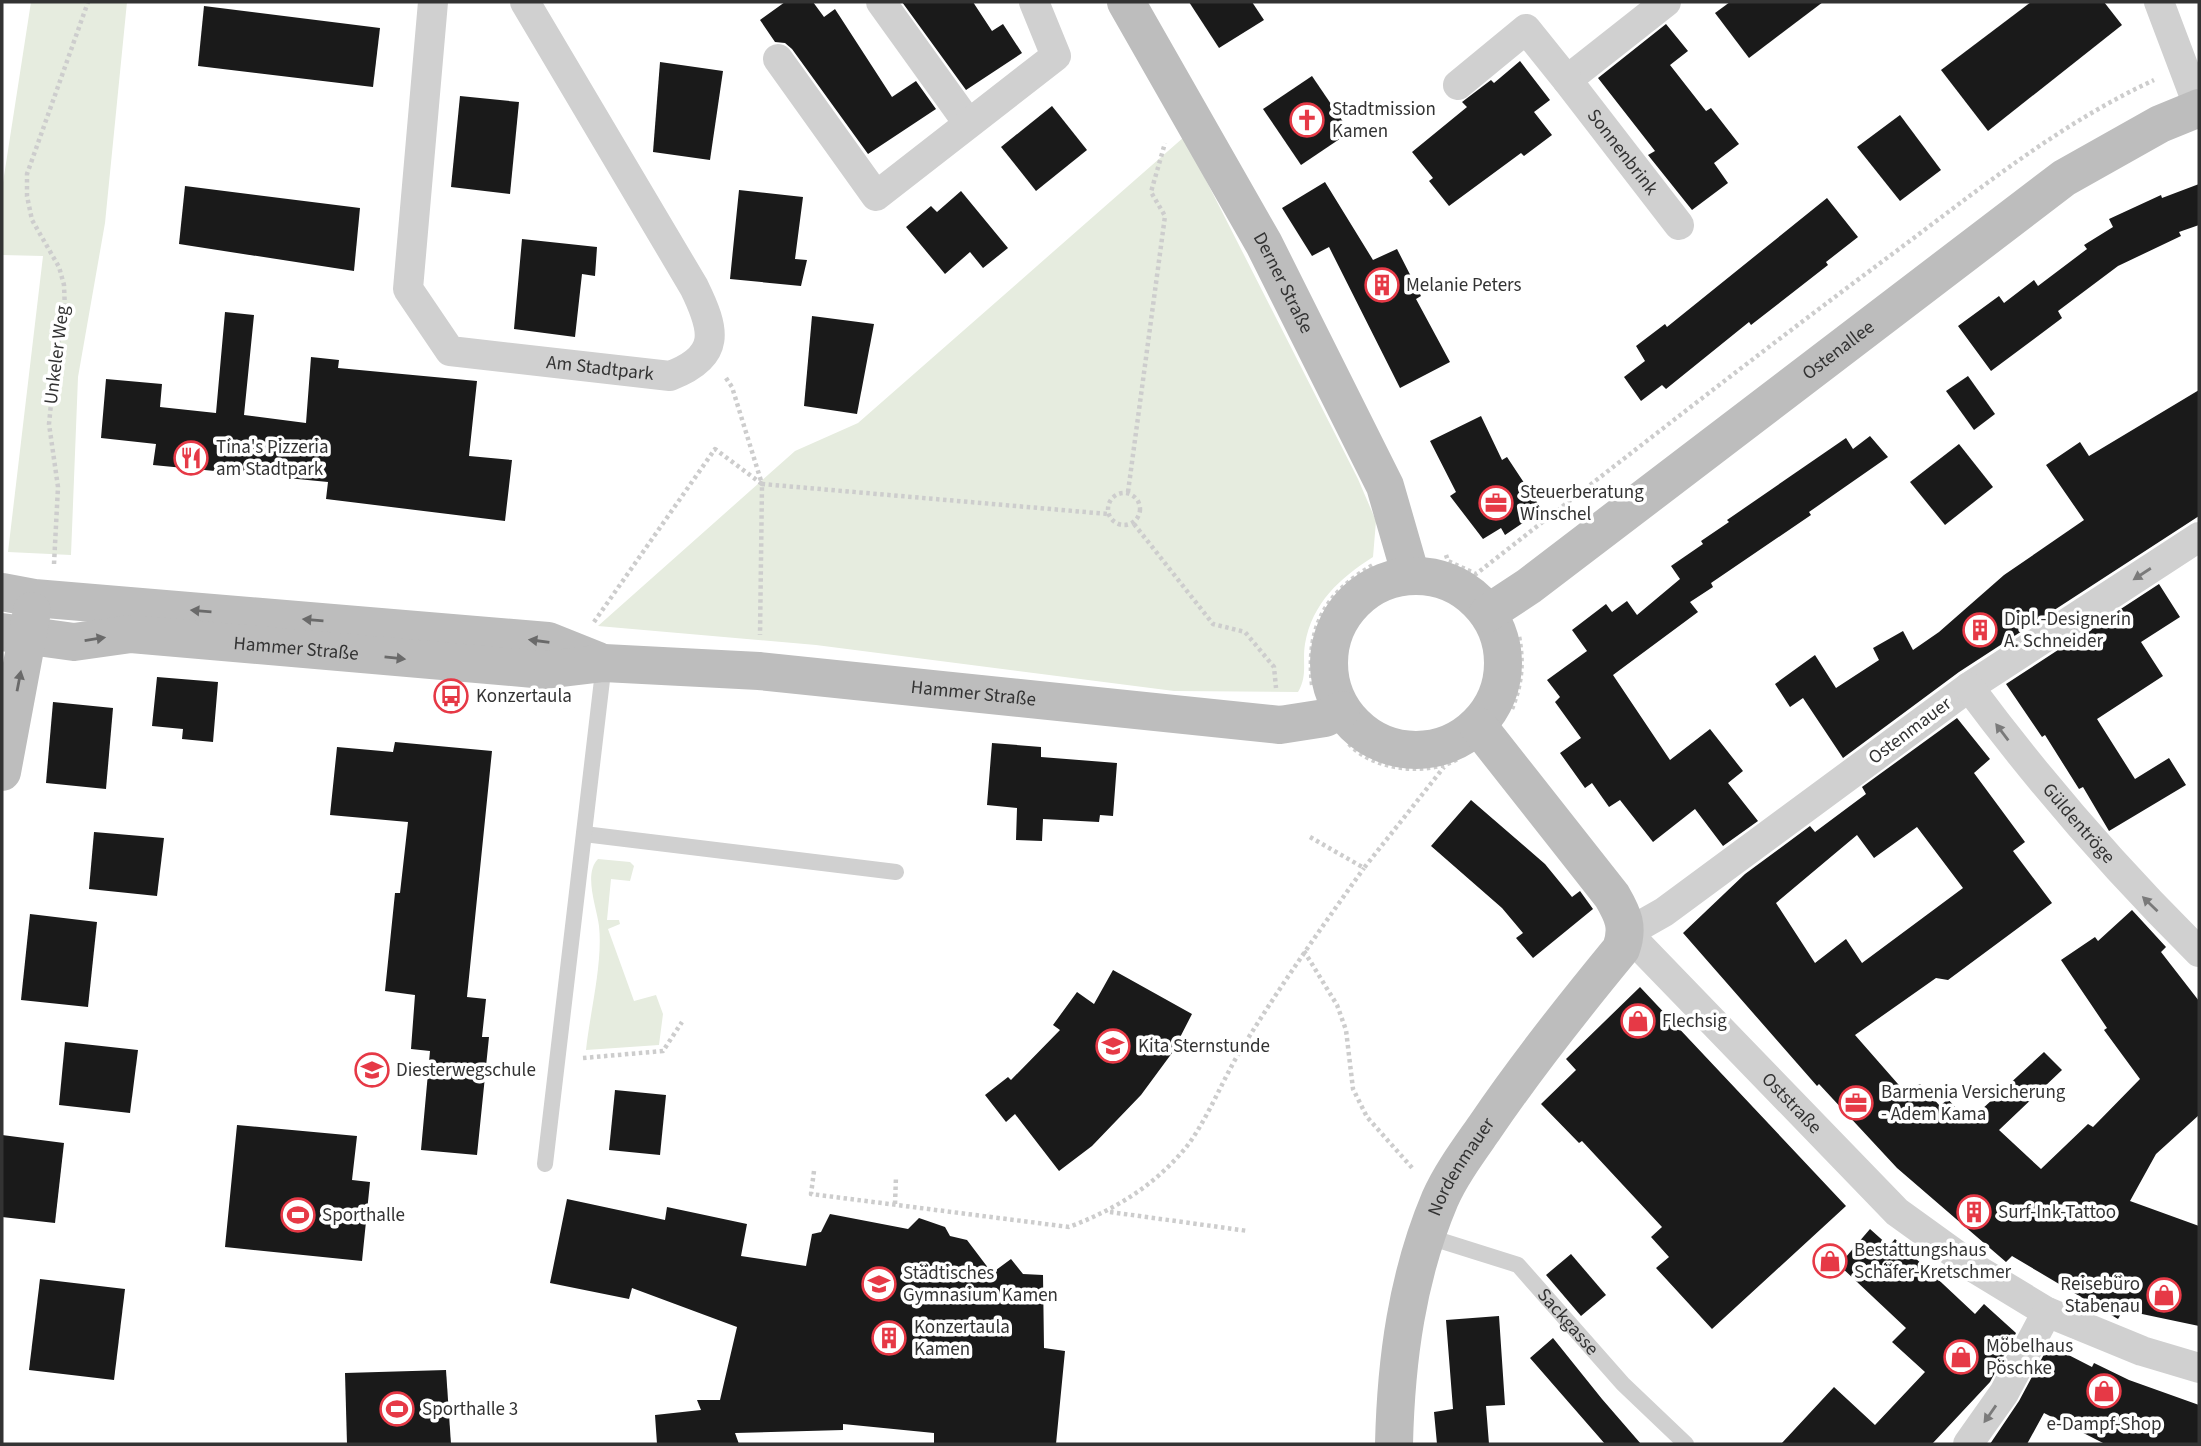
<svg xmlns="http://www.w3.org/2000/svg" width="2201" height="1446" viewBox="0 0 2201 1446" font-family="'Source Sans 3',sans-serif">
<rect width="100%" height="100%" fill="#fff"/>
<g fill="#e6ecdf">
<path d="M31 2H127L105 223 78 377 71 555 8 552 43 256 2 255V189Z"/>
<path d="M1184 137 1358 479 1376 521 1373 557C1340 578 1312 603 1305 644 1302 662 1308 675 1298 692L1174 691 816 645 598 626 795 451 858 423Z"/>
<path d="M598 859 630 862 634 866 630 881 611 879 607 920H619L620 924 608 929 634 1001 656 995 663 1014 659 1045 586 1050C590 1012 603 963 599 926 597 908 583 874 598 859Z"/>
</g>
<g fill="#1a1a1a" fill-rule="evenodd">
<path d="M785 2H813L824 17 835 9 892 97 916 81 936 109 868 154 792 49 785 43 775 42 760 20Z"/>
<path d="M902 2H973L992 31 1003 24 1022 53 966 90Z"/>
<path d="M1189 2H1252L1264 20 1219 48Z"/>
<path d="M1730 2H1823L1749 58 1715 13Z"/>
<path d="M2031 2H2104L2122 25 1988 131 1941 70Z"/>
<path d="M204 6 380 28 373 87 198 66Z"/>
<path d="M1666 24 1688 51 1670 65 1706 111 1711 108 1739 144 1714 163 1728 183 1692 210 1648 155 1655 151 1598 78Z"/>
<path d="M1520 61 1550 100 1534 112 1552 135 1524 156 1521 153 1449 206 1429 181 1433 178 1412 152 1467 107 1462 102 1491 80 1494 83Z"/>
<path d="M660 62 723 71 710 160 653 152Z"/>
<path d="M1312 76 1350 132 1301 165 1263 109Z"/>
<path d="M460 96 519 102 510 194 451 187Z"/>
<path d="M1052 106 1087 150 1036 191 1001 147Z"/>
<path d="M1900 115 1941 170 1900 201 1857 147Z"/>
<path d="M1325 182 1373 260 1397 249 1421 296 1416 299 1450 362 1400 388 1329 247 1312 256 1282 208Z"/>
<path d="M2199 184V225L2179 232 2181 236 2118 266 2058 311 2062 318 1991 371 1958 326 1999 296 2004 303 2034 280 2038 286 2087 249 2084 245 2113 227 2109 219 2161 195 2162 198Z"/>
<path d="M185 186 360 208 354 271 179 244Z"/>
<path d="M739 190 803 197 795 259 807 260 801 286 730 279Z"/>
<path d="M961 191 1008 248 983 268 970 252 945 274 906 227 931 206 937 212Z"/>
<path d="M1827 198 1858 237 1826 262 1828 265 1751 325 1749 322 1666 389 1662 385 1641 401 1624 377 1645 361 1636 346 1665 324 1667 327Z"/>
<path d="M522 239 597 247 595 276 582 274 575 337 514 329Z"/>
<path d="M225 312 254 315 244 415 306 423 311 357 339 360 338 368 477 381 469 456 512 460 505 521 326 499 328 482 153 465 156 444 101 438 106 379 162 384 160 407 216 413Z"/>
<path d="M812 316 874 324 857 414 804 406Z"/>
<path d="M1968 376 1995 414 1974 430 1946 391Z"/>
<path d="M2199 390V516L1959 672 1843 758 1803 698 1790 707 1775 684 1815 655 1836 688 1879 660 1873 648 1903 631 1913 650 1939 632 2004 575 2084 520 2046 465 2080 442 2089 456Z"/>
<path d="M1481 416 1502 460 1507 457 1542 510 1505 535 1501 528 1483 539 1450 496 1456 492 1430 441Z"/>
<path d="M1870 436 1888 457 1809 512 1811 515 1711 583 1713 587 1690 602 1698 612 1613 675 1670 760 1710 729 1743 771 1728 783 1758 821 1723 846 1695 809 1653 842 1620 800 1609 807 1592 783 1585 788 1560 753 1581 738 1555 702 1560 697 1547 680 1587 651 1572 630 1606 604 1612 612 1627 601 1637 615 1680 579 1671 566 1703 544 1701 541 1729 522 1727 520 1846 438 1853 449Z"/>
<path d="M1959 444 1993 487 1945 525 1910 482Z"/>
<path d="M2159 584 2180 617 2141 642 2163 676 2097 719 2135 779 2169 758 2186 785 2109 831 2083 787 2079 789 2045 735 2042 737 2006 684Z"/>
<path d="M157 677 218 682 213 742 182 739 183 729 152 726Z"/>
<path d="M53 702 113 708 106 789 46 783Z"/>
<path d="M1957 718 1990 759 1974 773 2025 842 2013 851 2052 903 1948 980 1936 978 1855 1035 1905 1092 1920 1084 1940 1106 1948 1099 1968 1122 2044 1052 2062 1070 1999 1130 2041 1169 2088 1124 2093 1127 2140 1079 2104 1030 2107 1028 2061 960 2095 937 2098 941 2132 910 2166 947 2161 952 2199 1001V1115L2156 1154 2130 1201 2199 1226V1326L2123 1310 2118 1319 2012 1256 2006 1262 1897 1168 1819 1084 1817 1086 1683 933 1745 874 1810 826 1815 832 1866 794 1862 787ZM1917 827 1963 888 1862 963 1846 939 1815 963 1776 903 1857 835 1874 858Z"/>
<path d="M395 742 492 751 467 997 486 999 482 1037H489L477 1155 421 1150 430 1051 411 1049 415 995 385 991 395 893H400L408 822 330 815 337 747 393 752Z"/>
<path d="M992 743 1041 747V757L1117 763 1113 816 1100 815 1099 822 1043 819 1042 841 1016 840 1017 808 987 805Z"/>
<path d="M1471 800 1545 864 1572 897 1580 891 1593 909 1533 958 1516 938 1523 933 1502 908 1431 846Z"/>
<path d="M94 832 164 838 157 896 89 889Z"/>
<path d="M30 914 97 922 88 1007 21 1000Z"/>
<path d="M1113 970 1192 1014 1172 1053 1141 1095 1092 1146 1059 1171 1015 1114 1006 1122 985 1095 1008 1077 1011 1080 1060 1030 1053 1025 1077 992 1094 1004Z"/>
<path d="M1640 987 1846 1206 1712 1329 1656 1268 1669 1257 1651 1237 1662 1227 1582 1141 1579 1143 1541 1104 1576 1070 1566 1059Z"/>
<path d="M65 1042 138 1050 130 1113 59 1105Z"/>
<path d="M615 1090 666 1095 660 1155 609 1150Z"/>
<path d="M237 1125 357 1136 352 1180 370 1182 362 1261 225 1247Z"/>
<path d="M2 1135 64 1143 55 1223 2 1217Z"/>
<path d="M567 1199 665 1220 667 1207 747 1224 741 1256 806 1266 812 1234 821 1232 830 1214 908 1229 919 1218 945 1227 950 1236 967 1240 992 1273 1011 1259 1023 1274 1043 1275 1044 1348 1065 1351 1056 1444H934V1433L843 1424V1430L735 1433 739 1444H657L655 1415 701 1410 697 1400H720L737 1327 632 1288 629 1299 550 1283Z"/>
<path d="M1870 1229 1889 1246 1895 1239 1975 1314 1984 1304 2016 1333 1990 1382 1932 1444H1781L1834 1387 1875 1425 1925 1372 1892 1342 1906 1328 1839 1265Z"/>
<path d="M1571 1254 1606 1295 1581 1316 1546 1275Z"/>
<path d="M40 1279 125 1289 114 1380 29 1370Z"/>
<path d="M1499 1316 1505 1405 1486 1406 1489 1444H1437L1434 1412 1453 1409 1446 1320Z"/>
<path d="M1553 1338 1602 1399 1641 1444H1605L1530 1358Z"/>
<path d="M2049 1345 2092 1367 2094 1363 2129 1380 2199 1405V1444H2105L2044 1413 2027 1444H1990L2019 1401Z"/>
<path d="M446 1370 451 1444H347L345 1373Z"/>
</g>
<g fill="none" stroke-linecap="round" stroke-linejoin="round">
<g stroke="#cdcdcd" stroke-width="4.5" stroke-dasharray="3.5 3.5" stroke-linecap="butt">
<path d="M726 378 732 387 762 484 1108 514"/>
<path d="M1128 492 1165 216 1151 192 1165 143"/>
<circle cx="1124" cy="509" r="16"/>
<path d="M1134 524 1213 624 1245 632 1274 667 1276 688"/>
<path d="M1446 555 1448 561 1476 574C1613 467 1751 359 1891 255 1976 192 2057 125 2154 80"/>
<path d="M54 564 58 487 49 424 56 354 65 311 64 285 59 267 32 220 27 196V174L88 2"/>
<path d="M594 622 715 449 762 484 760 635"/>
<path d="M1312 685C1306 629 1323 594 1373 565"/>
<path d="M1512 709C1522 684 1524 663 1519 636"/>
<path d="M1349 744C1374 771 1428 776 1458 759"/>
<path d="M1310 837 1364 868 1444 767"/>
<path d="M1304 951 1337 1005 1346 1030 1353 1089 1367 1117 1414 1170"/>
<path d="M583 1058 663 1051 682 1022"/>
<path d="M814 1171 811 1194 1069 1227C1114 1210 1152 1187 1183 1151 1205 1125 1221 1083 1239 1053 1278 989 1321 928 1364 868"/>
<path d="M895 1204 896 1177"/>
<path d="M1110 1212 1248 1231"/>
</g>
<g stroke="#d0d0d0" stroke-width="16">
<path d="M584 834 896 872"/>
<path d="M545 1164 604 663"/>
<path id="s1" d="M1426 1236 1518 1265 1623 1384 1686 1444"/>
</g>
<g stroke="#d0d0d0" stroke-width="30">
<path id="s2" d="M433 2 408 289 450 351 670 376C722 356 715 330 694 287L525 2"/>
<path d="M881 2 968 123"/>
<path id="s3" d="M1666 2 1567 80 1679 225"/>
<path d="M2159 2 2199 108"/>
<path d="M778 59 876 196 1056 56 1034 2"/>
<path d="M1458 85 1526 29 1567 80"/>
<path id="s4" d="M2199 537 1969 687 1664 912 1627 933 1897 1212 1976 1269 2047 1312 2142 1351 2199 1368"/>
<path id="s5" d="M1969 687C2039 781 2115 869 2199 952"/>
<path d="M1968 1444 2004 1393 2047 1312"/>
</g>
<g stroke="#bdbdbd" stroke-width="38">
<path id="s6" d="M1126 2 1264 244 1385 486 1411 576"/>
<circle cx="1416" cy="663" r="87"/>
<path d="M2 592 34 598 548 641 598 661"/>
<path id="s7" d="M1488 613 1529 586 2064 178 2160 124 2199 108"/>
<path id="s8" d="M2 632 74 642 131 634 545 670 604 663 759 671 1280 725 1325 718 1341 710"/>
<path d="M2 772 32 611"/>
<path id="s9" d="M1394 1444C1396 1360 1407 1277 1440 1199 1451 1174 1469 1150 1485 1127 1527 1065 1574 1006 1621 949 1629 927 1623 915 1612 896L1478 726"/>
</g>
</g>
<defs><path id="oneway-solid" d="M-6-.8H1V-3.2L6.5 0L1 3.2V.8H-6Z" transform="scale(1.75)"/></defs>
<g fill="#7a7a7a">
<use href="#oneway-solid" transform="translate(2142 574) rotate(147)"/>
<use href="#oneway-solid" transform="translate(2002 732) rotate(-127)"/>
<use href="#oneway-solid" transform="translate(2150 904) rotate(-136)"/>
<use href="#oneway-solid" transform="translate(1990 1414) rotate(125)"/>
</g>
<g fill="#6a6a6a">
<use href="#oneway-solid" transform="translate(201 611) rotate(-175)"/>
<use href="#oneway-solid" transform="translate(313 620) rotate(-175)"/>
<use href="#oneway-solid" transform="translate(95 639) rotate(-9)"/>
<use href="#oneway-solid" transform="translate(539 641) rotate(-172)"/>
<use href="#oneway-solid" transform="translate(395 658) rotate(6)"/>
<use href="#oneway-solid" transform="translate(19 681) rotate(-79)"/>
</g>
<defs>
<symbol id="church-ring" viewBox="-11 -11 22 22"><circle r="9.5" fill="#fff" stroke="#e63946" stroke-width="1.5"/><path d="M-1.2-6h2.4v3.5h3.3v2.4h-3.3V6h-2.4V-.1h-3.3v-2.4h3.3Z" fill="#e63946"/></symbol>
<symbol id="building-ring" viewBox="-11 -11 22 22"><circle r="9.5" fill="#fff" stroke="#e63946" stroke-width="1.5"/><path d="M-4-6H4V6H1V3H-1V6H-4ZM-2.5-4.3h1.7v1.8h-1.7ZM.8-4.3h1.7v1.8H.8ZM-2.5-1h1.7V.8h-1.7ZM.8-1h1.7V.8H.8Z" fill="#e63946"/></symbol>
<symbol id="restaurant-ring" viewBox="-11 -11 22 22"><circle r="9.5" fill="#fff" stroke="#e63946" stroke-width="1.5"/><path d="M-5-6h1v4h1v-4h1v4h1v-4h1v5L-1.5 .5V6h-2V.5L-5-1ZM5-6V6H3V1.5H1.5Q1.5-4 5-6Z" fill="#e63946"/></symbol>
<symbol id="office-ring" viewBox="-11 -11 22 22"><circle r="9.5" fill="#fff" stroke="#e63946" stroke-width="1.5"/><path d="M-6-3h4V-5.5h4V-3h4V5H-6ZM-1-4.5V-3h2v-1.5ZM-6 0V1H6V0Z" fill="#e63946"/></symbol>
<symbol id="bus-ring" viewBox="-11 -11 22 22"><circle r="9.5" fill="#fff" stroke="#e63946" stroke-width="1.5"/><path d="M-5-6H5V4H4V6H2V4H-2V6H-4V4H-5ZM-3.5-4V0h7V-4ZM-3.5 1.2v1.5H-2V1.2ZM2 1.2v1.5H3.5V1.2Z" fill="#e63946"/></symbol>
<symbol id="shop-ring" viewBox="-11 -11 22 22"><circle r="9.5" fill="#fff" stroke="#e63946" stroke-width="1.5"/><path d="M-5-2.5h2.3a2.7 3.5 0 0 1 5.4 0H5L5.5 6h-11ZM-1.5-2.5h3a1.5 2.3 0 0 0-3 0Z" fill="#e63946"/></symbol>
<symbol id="school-ring" viewBox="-11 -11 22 22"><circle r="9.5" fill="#fff" stroke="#e63946" stroke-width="1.5"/><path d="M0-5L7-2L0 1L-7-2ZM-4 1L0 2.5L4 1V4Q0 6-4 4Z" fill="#e63946"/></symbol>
<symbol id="stadium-ring" viewBox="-11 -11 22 22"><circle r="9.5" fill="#fff" stroke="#e63946" stroke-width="1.5"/><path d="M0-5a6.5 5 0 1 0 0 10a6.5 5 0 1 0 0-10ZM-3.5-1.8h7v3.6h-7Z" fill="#e63946"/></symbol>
</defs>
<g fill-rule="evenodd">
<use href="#church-ring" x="1288" y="101" width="38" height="38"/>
<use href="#building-ring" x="1363" y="266" width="38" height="38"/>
<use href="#restaurant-ring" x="172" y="439" width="38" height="38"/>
<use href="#office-ring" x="1477" y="484" width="38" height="38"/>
<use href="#building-ring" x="1961" y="611" width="38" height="38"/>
<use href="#bus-ring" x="432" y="677" width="38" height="38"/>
<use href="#shop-ring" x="1619" y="1002" width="38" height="38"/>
<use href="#school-ring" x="1094" y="1027" width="38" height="38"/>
<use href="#school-ring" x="353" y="1051" width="38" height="38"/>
<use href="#office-ring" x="1837" y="1084" width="38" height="38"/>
<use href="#building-ring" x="1955" y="1193" width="38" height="38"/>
<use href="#stadium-ring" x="279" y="1196" width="38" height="38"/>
<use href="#shop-ring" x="1811" y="1242" width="38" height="38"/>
<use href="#school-ring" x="860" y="1265" width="38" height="38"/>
<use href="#shop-ring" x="2145" y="1276" width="38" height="38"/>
<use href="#building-ring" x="870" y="1319" width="38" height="38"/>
<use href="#shop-ring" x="1942" y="1338" width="38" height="38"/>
<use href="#shop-ring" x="2085" y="1372" width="38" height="38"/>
<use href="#stadium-ring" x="378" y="1390" width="38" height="38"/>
</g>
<g text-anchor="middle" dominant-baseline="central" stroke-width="7" stroke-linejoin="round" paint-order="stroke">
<g font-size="19" fill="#333" stroke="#fff" text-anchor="start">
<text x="1332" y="109">Stadtmission<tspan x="1332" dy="22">Kamen</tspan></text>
<text x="1406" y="285">Melanie Peters</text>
<text x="216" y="447">Tina's Pizzeria<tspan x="216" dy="22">am Stadtpark</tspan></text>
<text x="1520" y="492">Steuerberatung<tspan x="1520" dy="22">Winschel</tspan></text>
<text x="2004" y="619">Dipl.-Designerin<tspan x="2004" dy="22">A. Schneider</tspan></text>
<text x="476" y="696">Konzertaula</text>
<text x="1662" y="1021">Flechsig</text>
<text x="1138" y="1046">Kita Sternstunde</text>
<text x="396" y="1070">Diesterwegschule</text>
<text x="1881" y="1092">Barmenia Versicherung<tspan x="1881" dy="22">- Adem Kama</tspan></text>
<text x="1998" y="1212">Surf-Ink-Tattoo</text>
<text x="322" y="1215">Sporthalle</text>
<text x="1854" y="1250">Bestattungshaus<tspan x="1854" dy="22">Schäfer-Kretschmer</tspan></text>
<text x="903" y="1273">Städtisches<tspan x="903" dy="22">Gymnasium Kamen</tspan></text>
<text x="2140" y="1284" text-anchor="end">Reisebüro<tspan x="2140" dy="22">Stabenau</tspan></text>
<text x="914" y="1327">Konzertaula<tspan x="914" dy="22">Kamen</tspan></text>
<text x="1986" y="1346">Möbelhaus<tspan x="1986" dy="22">Pöschke</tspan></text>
<text x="422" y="1409">Sporthalle 3</text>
<text x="2104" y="1424" text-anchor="middle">e-Dampf-Shop</text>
</g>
<g font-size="19" fill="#333" stroke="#fff">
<text stroke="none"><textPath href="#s3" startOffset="217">Sonnenbrink</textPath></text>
<text stroke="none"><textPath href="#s6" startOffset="322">Derner Straße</textPath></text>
<text stroke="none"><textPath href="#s7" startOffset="438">Ostenallee</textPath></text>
<text transform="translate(57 355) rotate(-83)">Unkeler Weg</text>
<text stroke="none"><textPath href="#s2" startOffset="514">Am Stadtpark</textPath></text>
<text stroke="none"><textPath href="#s8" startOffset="296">Hammer Straße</textPath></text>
<text stroke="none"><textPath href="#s8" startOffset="976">Hammer Straße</textPath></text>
<text transform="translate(1910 731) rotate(-37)">Ostenmauer</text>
<text stroke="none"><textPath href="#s5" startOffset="175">Güldentröge</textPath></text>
<text stroke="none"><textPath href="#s4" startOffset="933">Oststraße</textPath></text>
<text stroke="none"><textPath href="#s9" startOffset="289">Nordenmauer</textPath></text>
<text stroke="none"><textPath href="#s1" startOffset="172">Sackgasse</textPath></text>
</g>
</g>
<rect width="2201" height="1446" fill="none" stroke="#333333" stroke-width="7"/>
</svg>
